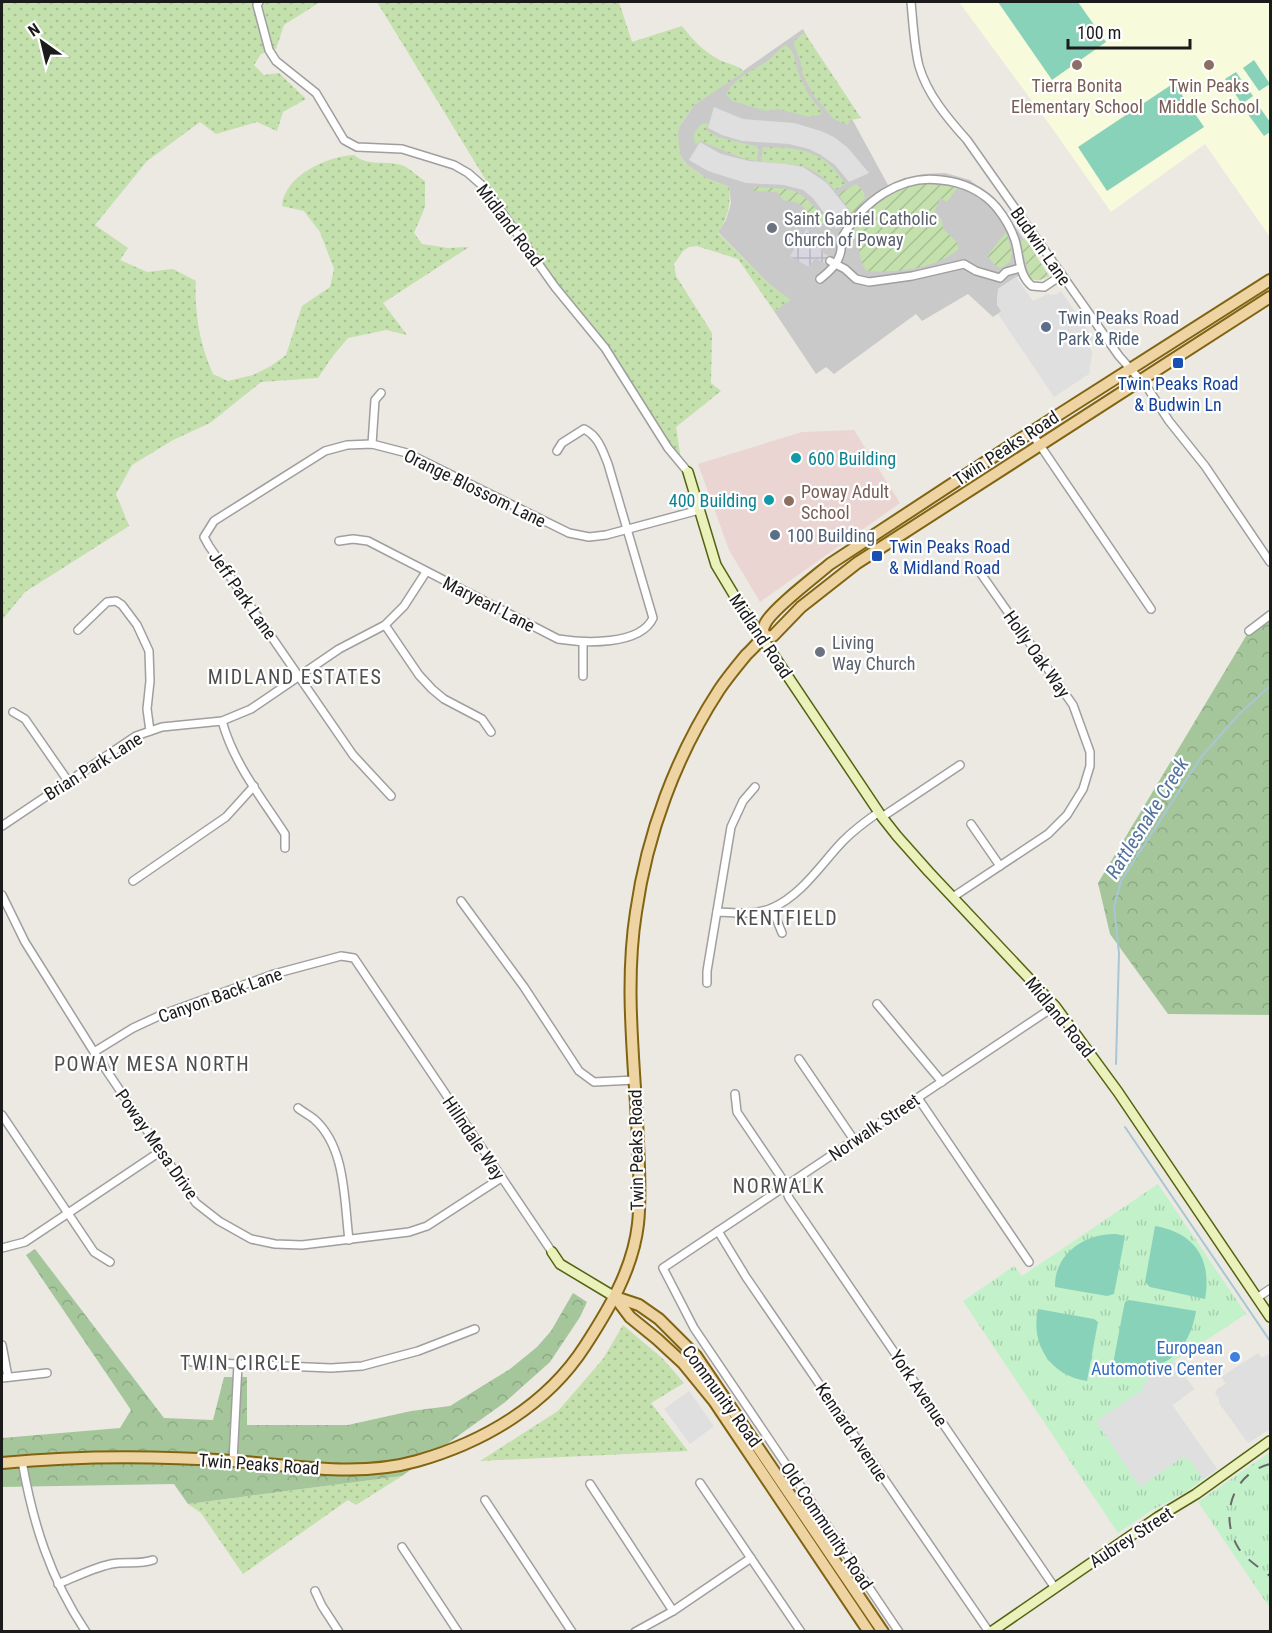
<svg xmlns="http://www.w3.org/2000/svg" width="1272" height="1633" viewBox="0 0 1272 1633" font-family="'Roboto Condensed',sans-serif">
<defs>
<pattern id="grass-dots" width="8" height="8" patternUnits="userSpaceOnUse" patternTransform="scale(1.5)"><rect width="8" height="8" fill="#c3e0ad"/><path d="M2 2h.1M6 6h.1" fill="none" stroke="#a7c094" stroke-width="1.8" stroke-linecap="round"/></pattern>
<pattern id="forest-crowns" width="20" height="18" patternUnits="userSpaceOnUse" patternTransform="scale(1.5)"><rect width="20" height="18" fill="#a5c69b"/><path d="M2 6a3 3 0 1 1 6 0M12 15a3 3 0 1 1 6 0" fill="none" stroke="#8daa85"/></pattern>
<pattern id="park-tufts" width="24" height="20" patternUnits="userSpaceOnUse" patternTransform="scale(1.5)"><rect width="24" height="20" fill="#c3f1ca"/><path d="M3 7l-1-3M5 7V3M7 7l1-3M15 17l-1-3M17 17v-4M19 17l1-3" fill="none" stroke="#a7cead"/></pattern>
<pattern id="garden-furrows" width="10" height="10" patternUnits="userSpaceOnUse" patternTransform="scale(1.5)"><rect width="10" height="10" fill="#c3e0ad"/><path d="M-1 1l2-2M0 10L10 0M9 11l2-2" fill="none" stroke="#a7c094"/></pattern>
<pattern id="plaza-grid" width="8" height="8" patternUnits="userSpaceOnUse" patternTransform="scale(1.5)"><rect width="8" height="8" fill="#d7d6e1"/><path d="M0 4h8M4 0v8" fill="none" stroke="#b8b7c0"/></pattern>
</defs>
<rect width="100%" height="100%" fill="#ebe9e2"/>
<path fill="#ebd5d3" d="M854 430 900 503 760 602 729 550 698 464 802 432Z"/>
<path fill="#f8fadc" d="M959 2H1270V237L1205 144 1111 212 1052 128Z"/>
<path fill="#c9c9c9" d="M803 29 888 185 922 174 945 173 970 180 999 203 1049 276 1037 280 1030 278 1027 274 1016 277 998 289 997 305 1002 311 993 317 968 294 922 321 916 314 834 374 826 367 816 374 774 311 790 300 769 284 718 232 726 220 731 203 729 187 706 178 687 165 680 155 677 133 679 127 694 105Z"/>
<g fill="url(#grass-dots)">
<path d="M2 2H320L284 25 276 49 261 54 254 65 264 75 279 73 306 99 283 112 277 131 257 122 216 134 200 122 147 161 95 225 128 248 120 260 147 272 173 269 196 281C194 313 200 345 213 374L228 381 253 375 271 366 286 355 302 306 330 287 334 269 320 232 304 211 282 206C284 176 327 156 354 155 369 167 384 160 401 165 409 167 418 177 425 181V207L414 233 422 244 448 248 469 247 383 303 407 335 386 330 348 338 332 357 318 378 261 382 210 423 173 440 132 465 116 494 129 526 25 592 2 620Z"/>
<path d="M377 2H619L632 42 682 26C692 39 703 51 718 59 726 64 738 64 744 72L694 105 679 127 678 133 680 155 687 165 706 178 729 187C731 205 728 217 718 233L769 284 791 300 774 311 738 259 697 246 689 247 683 251 674 264 676 276 712 333 711 383 721 391 676 427 681 460 495 195Z"/>
<path d="M804 32 861 118 850 120 848 125 834 119 814 96 802 73 801 63 794 45 795 40Z"/>
<path d="M786 45C797 54 794 63 799 74 804 88 811 100 822 111L820 115 809 117 778 109 766 111 732 101 726 94C735 76 756 70 771 58 776 53 780 48 786 45Z"/>
<path d="M709 123 706 130 718 137 759 147 757 161 742 158 700 141 696 145C691 137 695 129 702 124Z"/>
<path d="M763 147C785 147 809 148 827 162 834 168 840 177 846 184L835 190C809 160 796 166 761 162Z"/>
<path d="M623 1325 663 1359 684 1383 651 1403 688 1451 480 1461 558 1411 603 1359Z"/>
<path d="M402 1476 356 1505 348 1500 243 1574 201 1513 188 1504Z"/>
</g>
<g fill="url(#forest-crowns)">
<path d="M1270 617V1015L1168 1014 1110 934 1098 883 1249 631Z"/>
<path d="M35 1249 164 1418 213 1420 224 1377H247V1425H348L411 1411 450 1406 510 1369 537 1347 551 1331 573 1293 587 1302 580 1317 550 1362 504 1403 402 1476 188 1504 174 1484 2 1487V1438L120 1428 131 1410 26 1255Z"/>
</g>
<g fill="url(#park-tufts)">
<path d="M1158 1184 1246 1314 1174 1361 1194 1389 1172 1405 1217 1469 1186 1492 1149 1512 1118 1533 963 1301 1014 1266 1022 1276Z"/>
<path d="M1270 1452V1608L1198 1502Z"/>
</g>
<g fill="url(#garden-furrows)">
<path d="M856 184 864 192 865 199 852 216 849 217 851 212 838 194Z"/>
<path d="M926 184 958 187 947 202 940 198 933 216 942 219 943 229 956 241 959 249C935 269 897 273 867 271 858 262 862 247 852 233 870 207 892 184 926 184Z"/>
<path d="M754 187C787 189 795 184 818 211L820 210 833 229 821 223 817 224 804 216 805 208C799 202 790 201 783 200L777 192 754 191Z"/>
<path d="M1006 232 1012 252 1010 262 1001 268 996 266 987 256Z"/>
<path d="M1025 238 1049 276C1043 280 1036 282 1030 278L1020 242Z"/>
</g>
<g fill="#89d2ba">
<path d="M998 2H1078L1106 42 1052 80Z"/>
<path d="M1254 60 1270 84 1259 91 1243 68Z"/>
<path d="M1236 72 1253 96 1242 104 1225 79Z"/>
<path d="M1174 83 1204 127 1107 191 1078 147Z"/>
<path d="M1258 105 1270 122V132L1264 136 1247 113Z"/>
<path d="M1155 1226C1195 1233 1212 1259 1205 1299L1150 1287 1145 1282Z"/>
<path d="M1116 1234 1125 1236 1114 1294 1107 1296 1055 1287C1054 1253 1086 1233 1116 1234Z"/>
<path d="M1129 1300 1196 1311C1189 1356 1156 1378 1112 1369L1124 1306 1125 1302Z"/>
<path d="M1038 1309 1094 1319 1098 1322 1087 1381C1051 1376 1030 1345 1038 1309Z"/>
</g>
<g fill="#dfdfdf">
<path d="M714 107 743 119 794 123 821 131 834 137 848 148 869 173 849 182 835 165 821 155 809 149 789 144 742 141 722 135 708 128Z"/>
<path d="M700 142 721 154 749 161 787 164 803 167 827 183 850 212 836 229 813 198 803 190 784 185 746 183 708 171 689 160Z"/>
<path d="M1016 277 1033 301 1047 294 1055 295 1061 291 1094 339 1089 343 1092 353 1089 374 1054 397 998 314 1001 311 997 305 998 289Z"/>
<path d="M1258 1353 1262 1358 1268 1354 1270 1358V1429L1248 1443 1219 1403V1398L1215 1393 1218 1388 1226 1384 1221 1377Z"/>
<path d="M1174 1361 1194 1389 1172 1405 1217 1469 1203 1479 1190 1460 1183 1457 1140 1487 1096 1421 1141 1391 1147 1379Z"/>
<path d="M689 1391 714 1426 690 1444 664 1409Z"/>
</g>
<path fill="url(#plaza-grid)" d="M806 229 826 241 820 251 832 258 828 265 815 258 809 267 790 256 794 249 791 247 799 235 802 237Z"/>
<g fill="none" stroke-linecap="round" stroke-linejoin="round">
<g stroke="#a7c7d4" stroke-width="2">
<path d="M1116 1064 1119 953 1114 907 1121 881 1201 757 1240 713 1270 686"/>
<path d="M1125 1127 1270 1341"/>
</g>
<defs>
<g id="street">
<path d="M259 2 257 5 269 50 276 61 316 93 344 140 357 147 402 149 454 165 468 173 484 187 555 287 605 348 668 448 688 472"/>
<path d="M911 2C913 22 914 46 919 66 927 94 948 119 967 140L1119 356 1149 390 1169 421 1205 466 1270 562"/>
<path d="M830 261 845 269 856 279 869 282 912 276 964 264 976 271 1000 278 1006 272 1020 268"/>
<path d="M820 279C830 271 839 263 841 250 841 245 841 241 843 236 863 202 900 174 941 180 962 182 983 191 997 208 1005 218 1011 228 1015 240 1020 256 1018 275 1032 286L1044 287 1062 275"/>
<path d="M1031 432 1151 609"/>
<path d="M372 444 375 400 381 393"/>
<path d="M339 541 353 539 368 541 558 639C584 643 640 646 653 618L608 464C602 449 598 436 584 429L562 443 557 451"/>
<path d="M385 625 419 675 432 689 444 699 482 719 491 732"/>
<path d="M78 630 107 602 116 601 122 605 137 625 149 651 150 681 147 709 150 731"/>
<path d="M1249 631 1270 615"/>
<path d="M583 642V676"/>
<path d="M13 712 25 719 68 781"/>
<path d="M222 721C234 764 261 797 285 834V848"/>
<path d="M391 796 353 755 209 546 204 537 214 521 325 451 347 445 372 444 407 453 569 533 589 537 606 535 699 510"/>
<path d="M882 817 960 765"/>
<path d="M971 824 1000 866"/>
<path d="M2 826 136 736 162 727 222 721 251 709 339 649 385 625 404 606 426 572"/>
<path d="M133 881 226 817 254 786"/>
<path d="M2 895 25 942 94 1052 196 1203 219 1221 251 1239 275 1244 302 1245 409 1232 427 1226 501 1178"/>
<path d="M953 897 1048 834 1067 815 1083 789 1090 766V752L1073 705 977 568"/>
<path d="M461 901 524 987 579 1071 594 1082 635 1080"/>
<path d="M772 908 782 933"/>
<path d="M717 912C735 913 755 915 772 908 802 895 821 864 843 841 854 830 866 821 879 812"/>
<path d="M707 983V971L731 827 743 801 755 787"/>
<path d="M877 1004 942 1082"/>
<path d="M94 1052 133 1028 161 1015 274 974 341 956 354 958 552 1252"/>
<path d="M799 1059 854 1140"/>
<path d="M735 1094 737 1112 781 1177 789 1198 1055 1588"/>
<path d="M918 1098 1029 1262"/>
<path d="M298 1108C303 1112 309 1115 314 1119 346 1147 344 1200 349 1240"/>
<path d="M2 1115 94 1252 110 1262"/>
<path d="M718 1231 746 1277 989 1632"/>
<path d="M2 1248 25 1242 161 1151"/>
<path d="M1257 1298 1270 1289"/>
<path d="M2 1345 8 1377"/>
<path d="M192 1362 331 1368 362 1366 418 1351 475 1329"/>
<path d="M2 1378 47 1373"/>
<path d="M22 1461C33 1524 50 1578 86 1632"/>
<path d="M233 1461 238 1364"/>
<path d="M700 1483 801 1632"/>
<path d="M590 1484 673 1611"/>
<path d="M485 1500 572 1632"/>
<path d="M402 1547 458 1632"/>
<path d="M58 1584C75 1577 93 1568 111 1564 126 1561 139 1565 153 1560"/>
<path d="M315 1591 322 1606 339 1632"/>
<path d="M635 1632 673 1611 751 1558"/>
<path d="M899 1632 694 1328 663 1268 1055 1006"/>
</g>
<g id="secondary">
<path d="M688 472 716 565 740 605 882 817 897 836 929 872 1055 1006 1118 1092 1270 1317"/>
<path d="M552 1252 560 1264 615 1297"/>
<path d="M991 1632 1158 1517 1196 1494 1270 1441"/>
</g>
<g id="primary">
<path d="M762 637 773 636 801 607 857 563 1270 297"/>
<path d="M615 1297 639 1305 659 1319 696 1356 883 1632"/>
<path d="M615 1297 630 1317 657 1339 683 1363 714 1401 869 1632"/>
<path d="M2 1463C76 1456 158 1456 232 1461 293 1465 357 1478 417 1461 484 1442 547 1405 585 1346 609 1309 633 1269 638 1224 641 1197 639 1169 638 1142 635 1065 624 988 636 912 647 834 676 756 719 690 727 678 737 666 746 655 751 650 758 644 761 638 767 628 760 634 765 624 771 610 817 575 830 564L1022 438 1270 280"/>
</g>
</defs>
<use href="#street" stroke="#9f9f9f" stroke-width="10"/>
<use href="#secondary" stroke="#546311" stroke-width="12"/>
<use href="#primary" stroke="#816412" stroke-width="14"/>
<use href="#street" stroke="#fff" stroke-width="7"/>
<use href="#secondary" stroke="#eaf1bb" stroke-width="9"/>
<use href="#primary" stroke="#efd4a3" stroke-width="10"/>
<path stroke="#696969" stroke-width="2" stroke-dasharray="12 12" stroke-linecap="butt" d="M1270 1464C1233 1473 1218 1516 1239 1549 1247 1560 1260 1568 1270 1576"/>
</g>
<g fill="#8d6e63" stroke="#fff" stroke-width="2">
<circle cx="1077" cy="65" r="6"/>
<circle cx="1209" cy="65" r="6"/>
<circle cx="789" cy="501" r="6"/>
</g>
<g fill="#6b7280" stroke="#fff" stroke-width="2">
<circle cx="772" cy="228" r="6"/>
<circle cx="820" cy="652" r="6"/>
</g>
<g fill="#5c6f8a" stroke="#fff" stroke-width="2">
<circle cx="1046" cy="327" r="6"/>
<circle cx="775" cy="535" r="6"/>
</g>
<g fill="#1a4fb4" stroke="#fff" stroke-width="2">
<rect x="1172" y="357" width="12" height="12" rx="3"/>
<rect x="871" y="550" width="12" height="12" rx="3"/>
</g>
<g fill="#0f9aa8" stroke="#fff" stroke-width="2">
<circle cx="796" cy="458" r="6"/>
<circle cx="769" cy="500" r="6"/>
</g>
<circle fill="#3f7fe0" stroke="#fff" stroke-width="2" cx="1235" cy="1357" r="6"/>
<g text-anchor="middle" dominant-baseline="central" stroke-width="4.5" stroke-linejoin="round" paint-order="stroke">
<g font-size="18" fill="#785e54" stroke="#fff">
<text x="1077" y="85">Tierra Bonita<tspan x="1077" dy="21">Elementary School</tspan></text>
<text x="1209" y="85">Twin Peaks<tspan x="1209" dy="21">Middle School</tspan></text>
<text x="801" y="491" text-anchor="start">Poway Adult<tspan x="801" dy="21">School</tspan></text>
</g>
<g font-size="18" fill="#5b616d" stroke="#fff" text-anchor="start">
<text x="784" y="218">Saint Gabriel Catholic<tspan x="784" dy="21">Church of Poway</tspan></text>
<text x="832" y="642">Living<tspan x="832" dy="21">Way Church</tspan></text>
</g>
<g font-size="18" fill="#1b1b1b" stroke="#fff">
<text transform="translate(510 225) rotate(53)">Midland Road</text>
<text transform="translate(1041 246) rotate(55)">Budwin Lane</text>
<text transform="translate(1006 448) rotate(-33)">Twin Peaks Road</text>
<text transform="translate(475 488) rotate(26)">Orange Blossom Lane</text>
<text transform="translate(243 595) rotate(55)">Jeff Park Lane</text>
<text transform="translate(489 604) rotate(27)">Maryearl Lane</text>
<text transform="translate(761 636) rotate(56)">Midland Road</text>
<text transform="translate(1037 654) rotate(55)">Holly Oak Way</text>
<text transform="translate(93 766) rotate(-32)">Brian Park Lane</text>
<text transform="translate(220 995) rotate(-20)">Canyon Back Lane</text>
<text transform="translate(1060 1017) rotate(51)">Midland Road</text>
<text transform="translate(874 1127) rotate(-34)">Norwalk Street</text>
<text transform="translate(474 1138) rotate(56)">Hillndale Way</text>
<text transform="translate(157 1144) rotate(55)">Poway Mesa Drive</text>
<text transform="translate(636 1150) rotate(-91)">Twin Peaks Road</text>
<text transform="translate(919 1388) rotate(56)">York Avenue</text>
<text transform="translate(722 1396) rotate(54)">Community Road</text>
<text transform="translate(852 1432) rotate(56)">Kennard Avenue</text>
<text transform="translate(259 1464) rotate(4)">Twin Peaks Road</text>
<text transform="translate(827 1526) rotate(56)">Old Community Road</text>
<text transform="translate(1131 1537) rotate(-33)">Aubrey Street</text>
</g>
<g font-size="18" fill="#4e5e75" stroke="#fff" text-anchor="start">
<text x="1058" y="317">Twin Peaks Road<tspan x="1058" dy="21">Park &amp; Ride</tspan></text>
<text x="787" y="535">100 Building</text>
</g>
<g font-size="18" fill="#164399" stroke="#fff">
<text x="1178" y="383">Twin Peaks Road<tspan x="1178" dy="21">&amp; Budwin Ln</tspan></text>
<text x="889" y="546" text-anchor="start">Twin Peaks Road<tspan x="889" dy="21">&amp; Midland Road</tspan></text>
</g>
<g font-size="18" fill="#0d838f" stroke="#fff" text-anchor="start">
<text x="808" y="458">600 Building</text>
<text x="757" y="500" text-anchor="end">400 Building</text>
</g>
<g font-size="18" fill="#366cbe" stroke="#fff" text-anchor="end">
<text x="1223" y="1347">European<tspan x="1223" dy="21">Automotive Center</tspan></text>
</g>
<g font-size="20" letter-spacing="1.5" fill="#4e4e4e" stroke="#fff">
<text x="295" y="677">MIDLAND ESTATES</text>
<text x="787" y="918">KENTFIELD</text>
<text x="152" y="1064">POWAY MESA NORTH</text>
<text x="779" y="1186">NORWALK</text>
<text x="241" y="1363">TWIN CIRCLE</text>
</g>
<g font-size="20" font-style="italic" fill="#54749e" stroke="#fff">
<text transform="translate(1147 818) rotate(-58)">Rattlesnake Creek</text>
</g>
</g>
<rect width="1272" height="1633" fill="none" stroke="#1b1b1b" stroke-width="6"/>
<g transform="translate(42 42) rotate(326)" stroke="#ffffff" stroke-width="4.5" paint-order="stroke">
<path d="M0-4.5L10 22L0 15L-10 22Z" fill="#1b1b1b"/>
<text y="-9" font-size="16" font-weight="bold" text-anchor="middle" fill="#1b1b1b">N</text>
</g>
<path d="M1068 39v9h122v-9" fill="none" stroke="#1b1b1b" stroke-width="3"/>
<text x="1077" y="39" font-size="18" fill="#1b1b1b" stroke="#ffffff" stroke-width="4.5" paint-order="stroke">100 m</text>
</svg>
